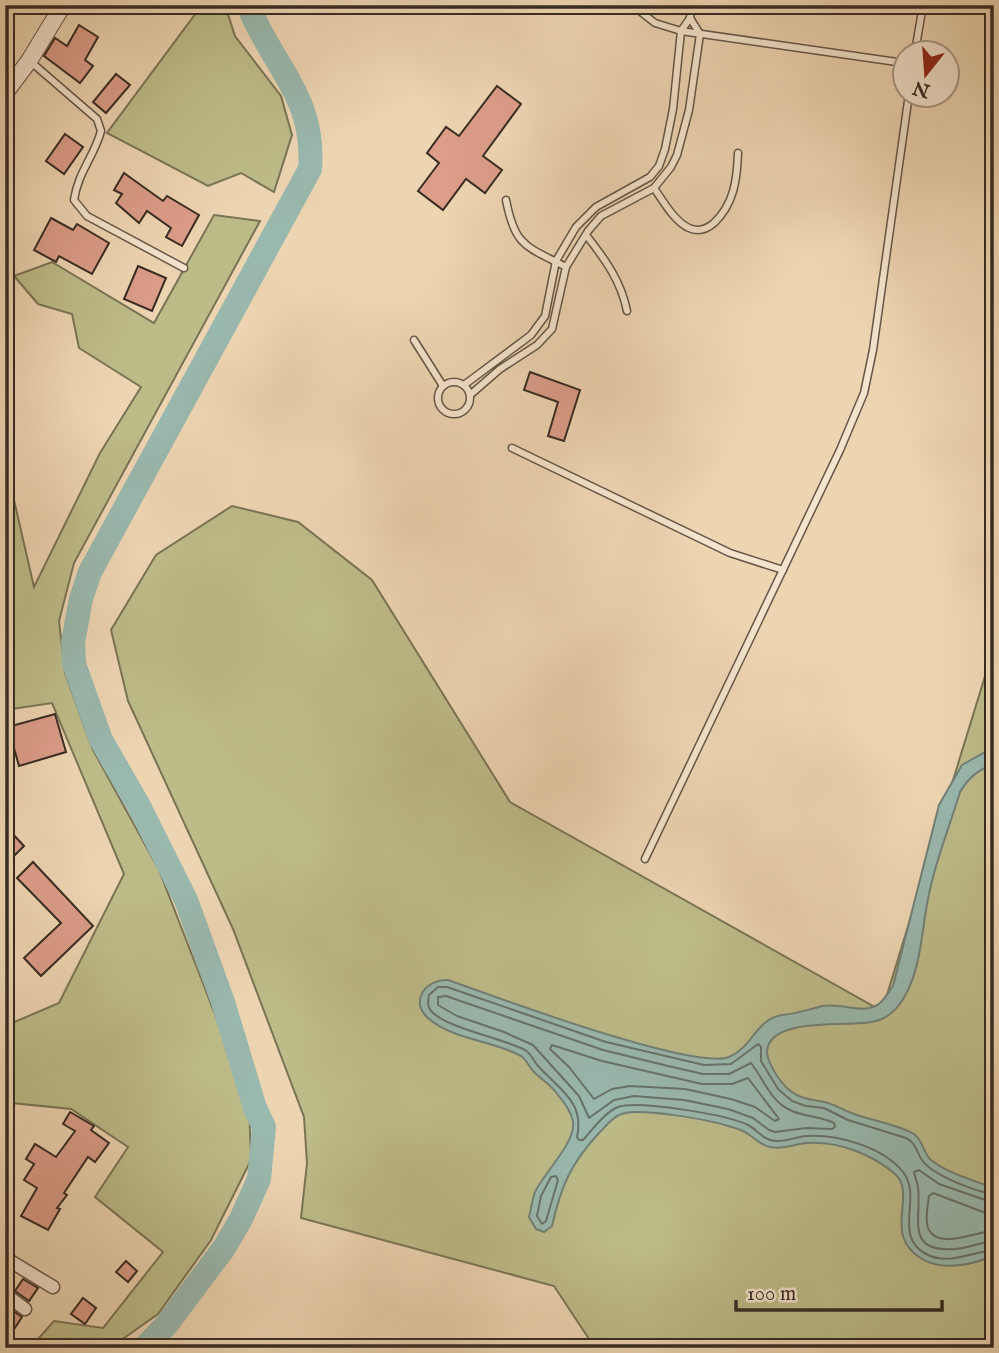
<svg xmlns="http://www.w3.org/2000/svg" width="999" height="1353" viewBox="0 0 999 1353" font-family="'IM FELL English',serif">
<rect width="100%" height="100%" fill="#eed5b2"/>
<filter id="stains"><feTurbulence type="fractalNoise" baseFrequency=".00286" numOctaves="4"/><feColorMatrix values="0 0 0 0 .2 0 0 0 0 .09 0 0 0 0 .02 0 0 0 .5 -.17"/></filter>
<radialGradient id="worn" r=".72"><stop offset=".6" stop-color="#630" stop-opacity="0"/><stop offset="1" stop-color="#630" stop-opacity=".3"/></radialGradient>
<g fill="#bdbc89" stroke="#7a7456" stroke-width="2">
<path d="M202 5H225L235 36 281 96 292 135 274 192 241 173 208 186 107 133Z"/>
<path d="M214 215 260 221 74 563 59 621 65 673 93 750 159 870 249 1102 251 1160 211 1240 158 1314 110 1348H30L54 1321 103 1328 163 1252 95 1197 128 1147 71 1109 12 1103 5 1026 59 1003 124 874 52 703 5 710V461L34 587 100 453 141 387 79 348 72 314 38 304 14 276 52 262 154 323Z"/>
<path d="M232 506 298 522 372 580 510 802 882 1011 994 647V1348H595L554 1286 301 1218 307 1163 304 1117 233 929 128 701 111 630 156 555Z"/>
</g>
<path fill="#99b8ae" stroke="#728077" stroke-width="2" d="M994 747V764C978 770 969 777 960 792 950 826 936 859 929 894 921 930 922 975 899 1005 892 1014 883 1020 872 1022 850 1027 770 1016 767 1051 767 1062 778 1079 786 1087 796 1097 806 1099 819 1101 832 1102 842 1110 854 1114 873 1121 896 1124 914 1134 923 1140 923 1153 931 1160 949 1174 973 1180 994 1188V1255C974 1265 942 1271 922 1259 881 1235 918 1194 895 1174 872 1154 838 1141 807 1143 794 1144 782 1150 770 1147 760 1145 756 1139 748 1134 743 1130 735 1128 728 1126 709 1120 635 1106 619 1115 611 1119 605 1127 599 1133 571 1163 561 1186 552 1226L544 1232 536 1229 529 1217C531 1209 532 1200 535 1192 544 1173 576 1142 573 1122 571 1110 562 1100 554 1090 548 1083 541 1079 534 1072 529 1067 527 1060 521 1056 492 1040 453 1040 428 1018 409 1001 426 979 448 980 493 996 694 1071 729 1057 752 1048 756 1019 782 1015 796 1014 809 1009 823 1006 840 1002 865 1016 880 1003 885 999 889 991 893 986L939 805 962 765Z"/>
<g fill="none" stroke-linecap="round" stroke-linejoin="round">
<g stroke="#687269" stroke-width="2">
<path d="M446 996 603 1050 668 1066 703 1074H729L751 1063C763 1078 771 1102 790 1110 804 1117 820 1116 834 1123L835 1127 832 1129 806 1128 775 1132 769 1130 753 1118 728 1109 684 1100 634 1096 614 1100 589 1118 579 1096 533 1045 504 1032 457 1016 438 1005V997Z"/>
<path d="M552 1045 602 1061 702 1084H732L748 1078 779 1119 775 1121 755 1107 731 1099 685 1089 630 1086 612 1089 594 1099 569 1067 550 1049Z"/>
<path d="M556 1176 558 1180 546 1221 542 1224 537 1216 541 1196 551 1177Z"/>
<path d="M994 1194C976 1192 932 1175 922 1160 916 1151 916 1143 906 1138L848 1120 824 1108 806 1106 792 1101 778 1089 761 1061V1047L758 1044 731 1064 704 1065 606 1042 447 987H438L429 995C428 1001 427 1006 431 1011 446 1028 502 1038 525 1050 532 1054 533 1061 538 1066 559 1089 585 1102 577 1137L579 1140H583C593 1129 604 1113 618 1107 639 1100 728 1115 748 1125 758 1130 763 1140 775 1141 786 1142 796 1137 806 1136 838 1134 883 1147 903 1172 923 1197 892 1236 926 1254 949 1266 971 1252 994 1250"/>
<path d="M994 1203 939 1184 919 1170 914 1172C915 1178 918 1183 918 1188 922 1219 904 1253 956 1249 969 1248 981 1242 994 1241"/>
<path d="M994 1213 983 1212 933 1193 929 1196C928 1204 924 1222 929 1230 940 1250 977 1231 994 1231"/>
</g>
<path stroke="#99b8ae" stroke-width="24" d="M144 1348 167 1324 224 1248 241 1219 259 1179 264 1127 255 1108 223 1002 186 900 139 806 101 740 74 664 73 642 81 599 90 572 310 169C316 97 272 66 248 5"/>
</g>
<g fill="#dc9d89" stroke="#372c24" stroke-width="2">
<path d="M79 25 98 37 85 60 93 66 80 83 44 56 55 38 67 46Z"/>
<path d="M116 74 130 85 106 113 93 102Z"/>
<path d="M497 86 521 104 483 156 502 170 485 193 466 179 443 210 418 191 439 163 427 153 446 127 459 136Z"/>
<path d="M65 134 83 147 64 174 46 161Z"/>
<path d="M124 173 163 201 167 196 199 215 182 246 166 237 171 228 147 211 139 223 116 203 122 194 114 190Z"/>
<path d="M51 218 73 230 77 224 109 243 92 274 59 256 56 262 34 250Z"/>
<path d="M138 266 166 278 152 311 124 299Z"/>
<path d="M530 372 580 390 564 441 548 436 558 402 524 390Z"/>
<path d="M55 714 66 752 19 766 8 727Z"/>
<path d="M11 832 24 846 14 856 5 846V837Z"/>
<path d="M33 862 93 926 41 976 24 958 61 923 17 878Z"/>
<path d="M70 1112 94 1126 91 1130 109 1143 95 1162 88 1157 64 1193 67 1195 57 1208 60 1209 48 1230 21 1216 37 1188 24 1180 34 1164 26 1159 35 1144 56 1157 75 1131 63 1124Z"/>
<path d="M126 1261 137 1271 128 1282 116 1272Z"/>
<path d="M23 1279 38 1288 29 1301 15 1291Z"/>
<path d="M83 1298 96 1308 85 1324 71 1314Z"/>
<path d="M6 1306 22 1317 5 1343V1307Z"/>
</g>
<g fill="none" stroke-linecap="round" stroke-linejoin="round">
<defs>
<g id="service">
<path d="M632 5 655 23 681 31 904 63"/>
<path d="M690 18 692 5"/>
<path d="M915 52 923 5"/>
<path d="M31 62 97 119 101 131C94 157 78 172 74 200L87 216 184 268"/>
<path d="M654 188C663 201 674 221 689 228 698 232 707 229 714 223 734 204 737 180 738 153"/>
<path d="M506 200C515 247 526 246 566 267"/>
<path d="M586 235C605 259 621 281 627 311"/>
<path d="M414 340 443 386"/>
<circle cx="454" cy="398" r="16"/>
<path d="M464 385 531 335 545 316 556 261 576 227 596 207 650 177 659 166 665 149 673 109 681 31 690 18 700 34 689 110 677 155 671 167 654 188 601 216 588 231 566 267 552 329 537 345 500 369 470 395"/>
<path d="M512 448 730 553 783 570"/>
<path d="M645 859 840 450 864 393 873 350 909 94"/>
</g>
<g id="minor">
<path d="M5 1258 53 1287"/>
<path d="M5 1294 25 1309"/>
</g>
<path id="tertiary" d="M5 93 29 61 63 5"/>
</defs>
<use href="#service" stroke="#655648" stroke-width="9"/>
<use href="#minor" stroke="#655648" stroke-width="15"/>
<use href="#tertiary" stroke="#655648" stroke-width="18"/>
<use href="#service" stroke="#f4e4cd" stroke-width="6"/>
<use href="#minor" stroke="#f4e4cd" stroke-width="12"/>
<use href="#tertiary" stroke="#f4e4cd" stroke-width="16"/>
</g>
<rect width="999" height="1353" fill="none" stroke="#eed5b2" stroke-width="28"/>
<rect x="7" y="7" width="985" height="1339" fill="none" stroke="#372c24" stroke-width="3.5"/>
<rect x="14" y="14" width="971" height="1325" fill="none" stroke="#372c24" stroke-width="2"/>
<g transform="translate(926 74) rotate(197)"><circle r="33" fill="#f4e4cd" stroke="#a89a89" stroke-width="2"/>
<path d="M0-5L12 26L0 18L-12 26Z" fill="#8f2418"/>
<text y="-10" font-size="19" font-weight="bold" text-anchor="middle" fill="#372c24">N</text>
</g>
<path d="M736 1300v10h206v-10" fill="none" stroke="#372c24" stroke-width="3.5"/>
<text x="747" y="1300" font-size="21" fill="#372c24" stroke="#f4e4cd" stroke-width="5" paint-order="stroke">100 m</text>
<rect width="100%" height="100%" filter="url(#stains)"/>
<rect width="100%" height="100%" fill="url(#worn)"/>
</svg>
